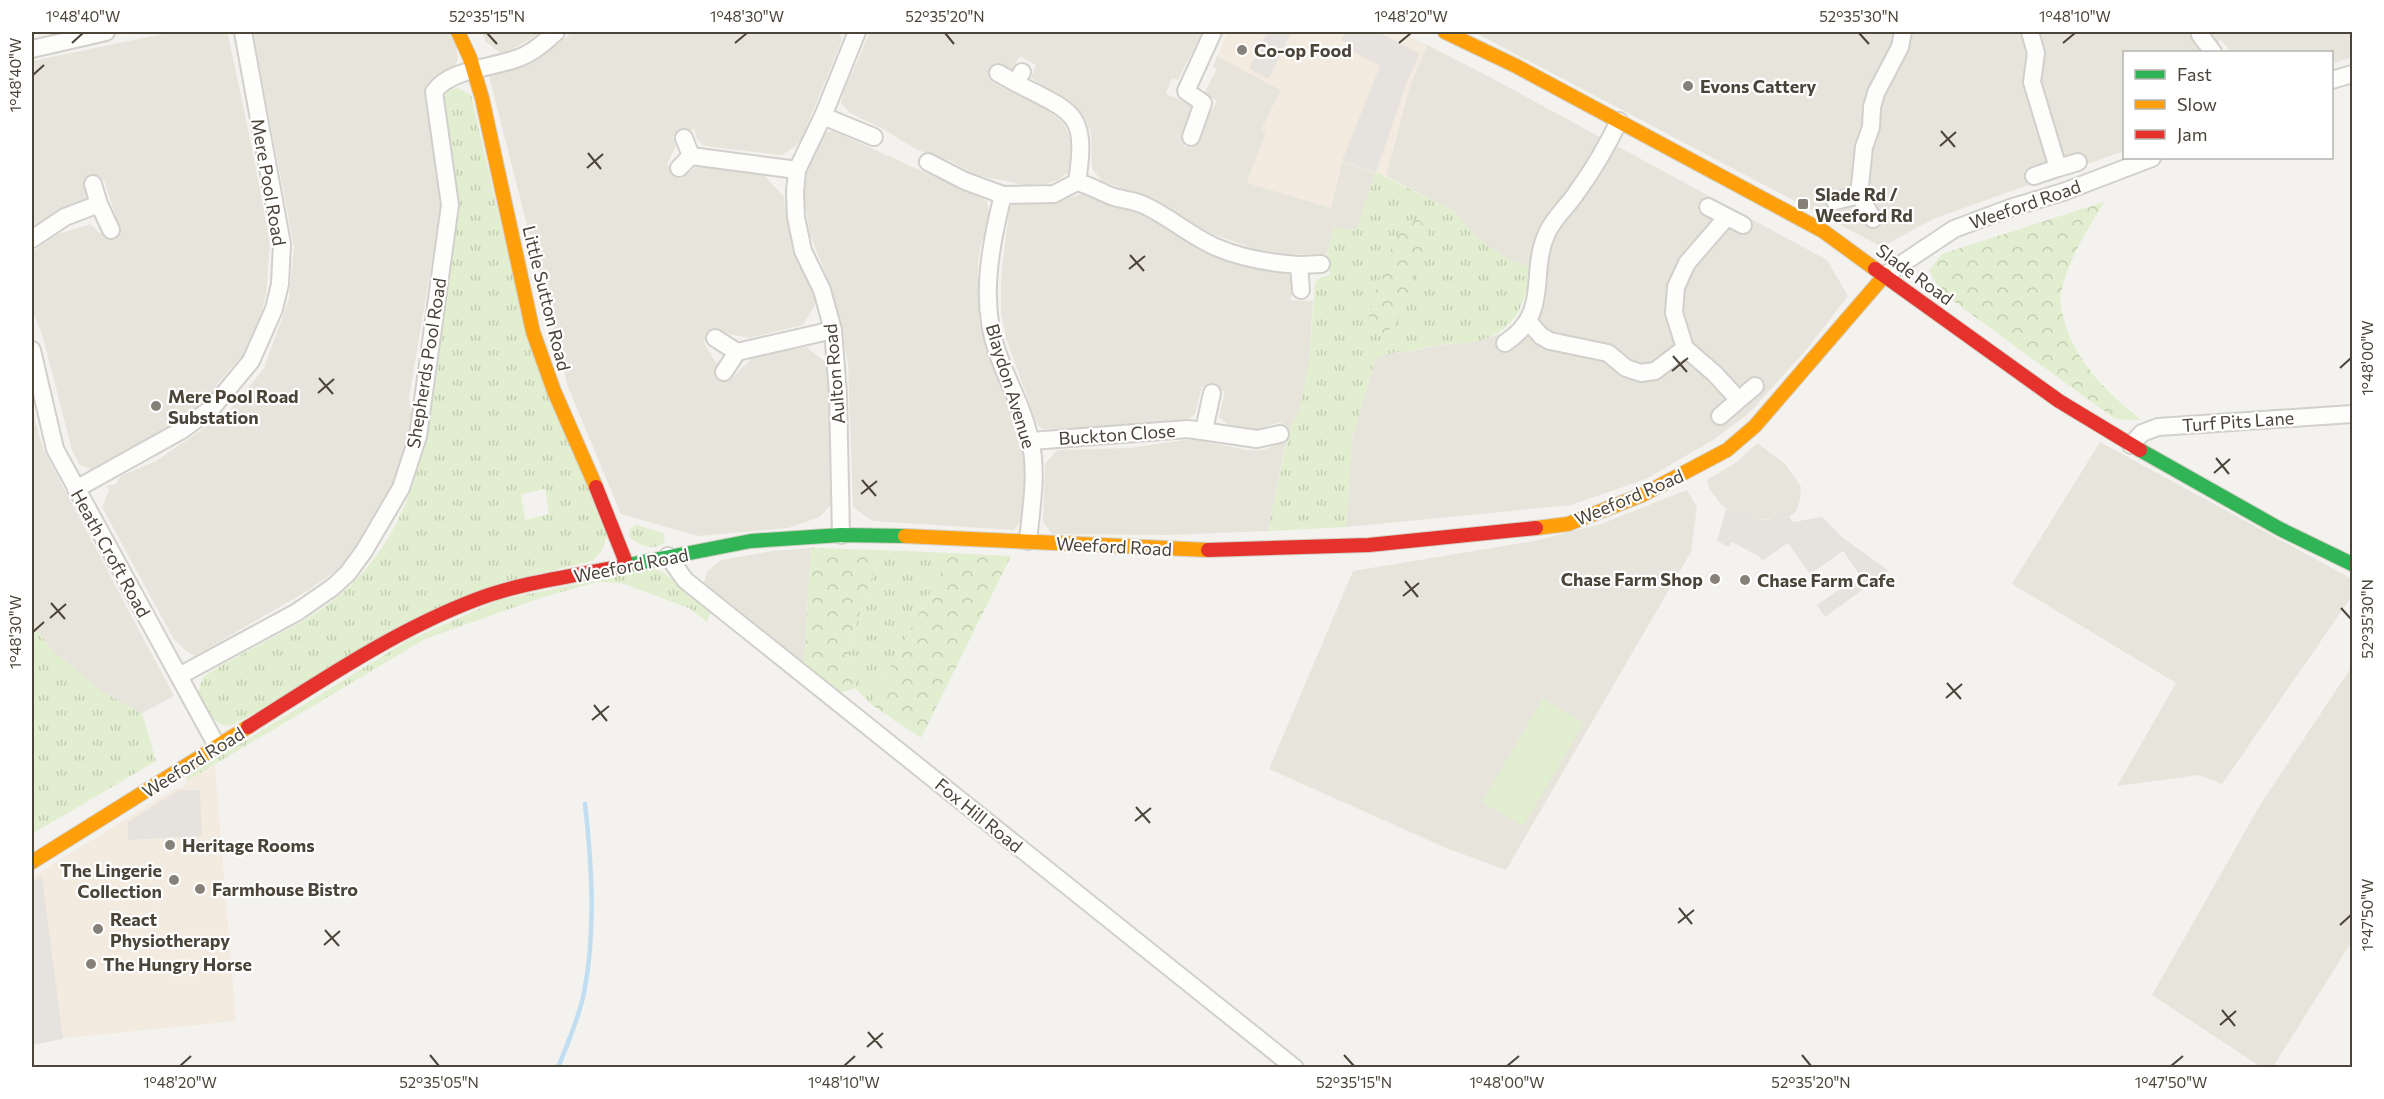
<svg xmlns="http://www.w3.org/2000/svg" width="2384" height="1099" viewBox="0 0 2384 1099" font-family="Commissioner,sans-serif">
<defs>
<pattern id="grass-tufts" width="24" height="20" patternUnits="userSpaceOnUse" patternTransform="scale(1.5)"><rect width="24" height="20" fill="#e1eecf"/><path d="M3 7l-1-3M5 7V3M7 7l1-3M15 17l-1-3M17 17v-4M19 17l1-3" fill="none" stroke="#c3cdb2"/></pattern>
<pattern id="forest-crowns" width="20" height="18" patternUnits="userSpaceOnUse" patternTransform="scale(1.5)"><rect width="20" height="18" fill="#e1eecf"/><path d="M2 6a3 3 0 1 1 6 0M12 15a3 3 0 1 1 6 0" fill="none" stroke="#c3cdb2"/></pattern>
</defs>
<rect width="100%" height="100%" fill="#f4f2ee"/>
<g fill="#e7e4dc">
<path d="M172 32H225L228 35 252 148 270 243 266 294 255 339 248 354 238 360 217 384 211 399 160 436 99 470H92L80 465 72 450 42 334 32 310V252L58 234 91 224 99 233 119 227 104 180 86 186 88 195 85 201 32 233V61Z"/>
<path d="M253 32H448L456 47 458 59 453 68 430 87 425 97 442 200 409 398 413 429 401 469 386 503 364 540 340 568 307 591 195 656 187 652 173 638 102 507 109 490 105 486 116 484 121 476 156 461 226 413 240 398 264 368 289 299 294 247Z"/>
<path d="M482 32H542L503 55 486 42Z"/>
<path d="M573 32H833L840 34 842 40 802 138 795 147 782 155 712 147 703 145 697 139 694 129 673 136 676 146 667 164 680 179 695 168 704 166 764 175 784 197 792 246 815 299V305L803 325 749 338 719 332 704 342 714 360 732 378 753 357 806 347 827 363 832 504 820 517 788 528 698 536 621 514 568 387 489 76 534 62Z"/>
<path d="M870 32H1202L1178 80 1172 78 1166 94 1195 106 1183 146 1191 148 1208 110 1212 111 1217 101 1204 93 1217 69 1213 66 1217 56 1281 90 1262 129 1267 131 1247 182 1337 178 1342 161 1376 172 1356 231 1334 228 1327 254H1284L1255 249 1213 234 1141 195 1102 181 1092 169 1091 132 1083 115 1070 102 1031 78 1036 65 1020 56 1011 72 999 69 992 82 1047 110 1064 123 1071 142 1069 172 1058 180 1046 184 1025 185 976 175 949 160 935 157 914 148 883 129 850 113 841 103 844 91Z"/>
<path d="M1474 32H2352V57L2332 64V52H2231L2221 40 2194 52H2124V151L1933 219 1882 247Z"/>
<path d="M1427 45 1484 74 1827 260 1848 296 1807 349 1749 413 1713 440 1646 479 1571 505 1346 527 1352 438 1375 360 1383 354 1414 351 1437 345 1473 342 1500 334 1514 341 1545 274 1508 259 1478 239 1455 212 1386 176 1410 85Z"/>
<path d="M834 131 987 201 990 216 981 244 978 264 979 321 989 354 1012 405 1022 440 1026 464 1023 503 1021 520 1014 530 872 521 853 507 848 363 833 292 810 235 804 195 807 171 818 144 824 133Z"/>
<path d="M1082 194 1148 217 1214 256 1248 266 1288 274 1294 281 1291 300 1313 301 1309 363 1300 409 1289 431 1280 422 1262 428 1243 430 1227 424 1219 417 1225 391 1202 386 1195 414 1190 418 1128 427 1042 429 1037 424 1006 338 1001 312V279L1009 210 1012 204H1048Z"/>
<path d="M32 411 44 451 174 696 142 713 102 692 53 651 32 625Z"/>
<path d="M1191 439 1247 450H1262L1286 442 1268 531 1171 535 1052 534 1043 522 1045 464 1057 450 1129 448Z"/>
<path d="M2100 442 2352 579V596L2222 784 2199 775 2117 786 2176 683 2012 584Z"/>
<path d="M1757 443 1785 464 1801 487 1800 500 1796 512 1785 520 1755 519 1736 513 1722 506 1709 488 1707 480 1738 461Z"/>
<path d="M1687 490 1697 507 1691 552 1506 870 1446 848 1269 769 1353 571 1534 541 1601 524Z"/>
<path d="M811 548 804 663 704 583 707 572 721 560 772 551Z"/>
<path d="M2352 666V941L2273 1067H2261L2152 995 2260 805Z"/>
</g>
<g fill="#f3ebdf">
<path d="M1228 32H1399L1427 45 1410 85 1386 176 1342 162 1331 208 1247 183 1266 132 1262 130 1281 90 1217 56Z"/>
<path d="M215 765 236 1021 56 1039 32 1045V877L175 789 183 787 187 781Z"/>
</g>
<g fill="url(#grass-tufts)" fill-rule="evenodd">
<path d="M458 88 471 95 528 342 607 535 602 551 592 561 500 583 230 726C211 724 206 709 197 695L203 677C252 644 310 626 353 583 424 512 432 412 444 318 448 284 455 249 456 214 456 202 453 190 452 178 449 151 446 124 443 97L450 90ZM545 489 549 514 525 520 521 494Z"/>
<path d="M1376 172 1455 212 1478 239 1508 259 1531 268C1524 307 1516 332 1474 342 1462 344 1449 343 1437 345 1428 346 1419 350 1410 351 1397 353 1385 352 1375 360L1352 438 1346 527 1268 531 1289 431 1300 409 1309 363 1315 282 1320 278 1330 275 1327 254 1334 228 1356 230Z"/>
<path d="M636 525 663 533 665 539 663 544C650 551 638 545 629 536L630 529Z"/>
<path d="M881 550 951 553 871 704 855 688 848 649Z"/>
<path d="M654 568 664 573 711 611 707 622 689 608 621 583 597 582 540 598 425 639 187 781 186 777 407 641 499 600Z"/>
<path d="M32 625 53 651 102 692 142 713 156 761 32 834Z"/>
</g>
<g fill="url(#forest-crowns)">
<path d="M2104 202C2087 231 2068 259 2061 293 2059 298 2061 305 2062 311 2070 357 2106 392 2141 420L2115 419 1941 292 1929 270 1942 254Z"/>
<path d="M1419 220 1429 230 1408 296 1394 327 1380 335 1367 326C1375 288 1386 254 1406 221Z"/>
<path d="M811 548 881 550 848 649 855 688 839 693 804 663Z"/>
<path d="M951 553 1011 556 921 738 871 704Z"/>
</g>
<path fill="#e1eecf" d="M1543 699 1584 723 1523 826 1482 802Z"/>
<g fill="#e6e3df">
<path d="M1267 32H1291L1269 79 1249 69Z"/>
<path d="M1339 32H1383L1382 34 1420 54 1408 79 1376 172 1342 161 1380 66 1354 52 1353 45 1341 40 1344 34Z"/>
<path d="M1726 509 1755 519 1770 520 1778 515 1784 520 1789 516 1793 522 1822 517 1842 537 1889 571 1825 617 1817 605 1860 575 1843 551 1810 574 1788 543 1762 561 1760 557 1732 542 1729 547 1717 541Z"/>
<path d="M187 790H200L202 836 128 840V822L177 791Z"/>
<path d="M42 877 63 1039 32 1045V882Z"/>
</g>
<g fill="none" stroke-linecap="round" stroke-linejoin="round">
<path stroke="#c0ddf1" stroke-width="4.5" d="M558 1068C567 1044 579 1018 584 993 596 931 592 866 585 804"/>
<defs>
<g id="street">
<path d="M2030 32 2036 53 2032 82 2058 168 2078 162"/>
<path d="M2200 35 2213 52"/>
<path d="M32 49 106 32"/>
<path d="M1022 72 1016 83C1073 113 1088 111 1077 182"/>
<path d="M998 73 1016 83"/>
<path d="M2332 80 2352 74"/>
<path d="M823 116 874 137"/>
<path d="M1191 137 1203 103 1186 91 1213 32"/>
<path d="M684 138 691 156 797 170"/>
<path d="M928 162 965 181 1003 195 1054 194 1077 182C1089 185 1099 191 1111 196 1122 200 1135 200 1146 206 1171 218 1192 237 1218 248 1244 259 1271 263 1299 265L1301 290"/>
<path d="M679 168 691 156"/>
<path d="M2034 176 2058 168"/>
<path d="M1003 195C990 246 979 304 998 354 1008 383 1024 410 1030 440 1038 472 1031 509 1028 541"/>
<path d="M1835 201 1859 195"/>
<path d="M99 204 111 230"/>
<path d="M1708 207 1743 225"/>
<path d="M1726 218 1687 263 1676 287 1674 313 1685 348 1715 374 1738 399"/>
<path d="M1873 219 1859 195 1864 147 1871 127 1872 107 1876 93 1900 47 1903 32"/>
<path d="M32 239 65 217 99 204 93 184"/>
<path d="M1299 265 1321 264"/>
<path d="M1885 275 1954 229 2010 208 2063 192 2152 158"/>
<path d="M1528 321 1541 336 1550 341 1608 353 1626 368 1641 373 1655 371 1685 348"/>
<path d="M715 338 737 352 724 372"/>
<path d="M1505 343C1552 312 1528 275 1547 233 1554 217 1568 206 1577 192 1593 170 1607 146 1619 121"/>
<path d="M32 350 55 449 217 746"/>
<path d="M737 352 833 330"/>
<path d="M1720 416 1755 386"/>
<path d="M1204 430 1212 393"/>
<path d="M1031 441 1188 429 1257 439 1280 434"/>
<path d="M2131 445 2142 433 2158 427 2352 414"/>
<path d="M76 489 182 430 212 408 251 361 274 309 280 284 282 244 243 32"/>
<path d="M841 535 838 394 833 330 822 290 803 251 796 217 795 192 797 170 823 116 857 32"/>
<path d="M668 556 685 580 1295 1068"/>
<path d="M179 676 297 612 333 587 348 573 364 551 401 488 418 436 450 205 434 92C450 68 496 68 521 57 534 52 546 41 556 32"/>
</g>
<g id="fast">
<path d="M2140 450 2280 529 2352 564"/>
<path d="M623 566 751 541 841 535 905 536"/>
</g>
<g id="slow">
<path d="M458 32 470 58 482 98 533 332 554 391 596 487"/>
<path d="M1445 32 1516 66 1823 231 1875 269"/>
<path d="M1536 528 1568 524 1642 495 1727 450 1755 426 1885 275"/>
<path d="M905 536 1208 550"/>
<path d="M32 862 248 727"/>
</g>
<g id="jam">
<path d="M1875 269 2059 401 2140 450"/>
<path d="M596 487 627 565"/>
<path d="M1208 550 1369 545 1536 528"/>
<path d="M248 727C321 681 394 631 475 600 522 582 574 576 623 566"/>
</g>
</defs>
<use href="#street" stroke="#d2d0cb" stroke-width="20"/>
<use href="#fast" stroke="#d3cfc5" stroke-width="16"/>
<use href="#slow" stroke="#d3cfc5" stroke-width="16"/>
<use href="#jam" stroke="#d3cfc5" stroke-width="16"/>
<use href="#street" stroke="#fdfdfc" stroke-width="16"/>
<use href="#fast" stroke="#30b455" stroke-width="14"/>
<use href="#slow" stroke="#ff9f0a" stroke-width="14"/>
<use href="#jam" stroke="#e5322d" stroke-width="14"/>
</g>
<path fill="none" stroke="#4b4439" stroke-width="2" d="M487 33 497 44M945 33 954 44M1859 33 1869 44M72 43 83 33M735 43 747 33M1399 43 1411 33M2063 43 2075 33M33 75 44 65M1941 131 1955 147M1940 146 1956 132M588 153 601 169M587 168 603 154M1130 255 1144 271M1129 269 1145 256M1673 356 1687 372M2340 368 2351 358M1672 371 1688 358M319 378 333 394M318 393 334 379M2216 458 2229 474M2214 473 2230 459M862 480 876 496M861 494 877 481M1405 581 1418 597M1403 596 1419 583M51 603 65 619M2341 608 2351 619M50 618 66 604M33 632 44 622M1947 683 1961 699M1946 698 1962 684M594 705 607 721M592 720 609 706M1136 807 1150 823M1135 821 1151 808M1679 908 1692 924M1678 923 1694 910M2340 925 2351 915M325 930 339 946M324 945 340 931M2222 1010 2235 1026M2220 1025 2236 1011M868 1032 882 1048M867 1047 883 1033M430 1055 439 1066M1344 1055 1354 1066M1802 1055 1811 1066M180 1066 191 1056M844 1066 855 1056M1507 1066 1519 1056M2171 1066 2183 1056"/>
<g fill="#868178" stroke="#fff" stroke-width="2">
<circle cx="1242" cy="50" r="6"/>
<circle cx="1688" cy="86" r="6"/>
<rect x="1797" y="198" width="12" height="12" rx="3"/>
<circle cx="156" cy="406" r="6"/>
<circle cx="1715" cy="579" r="6"/>
<circle cx="1745" cy="580" r="6"/>
<circle cx="170" cy="845" r="6"/>
<circle cx="174" cy="880" r="6"/>
<circle cx="200" cy="889" r="6"/>
<circle cx="98" cy="929" r="6"/>
<circle cx="91" cy="964" r="6"/>
</g>
<g text-anchor="middle" dominant-baseline="central" stroke-width="4.5" stroke-linejoin="round" paint-order="stroke">
<g font-size="18" font-weight="bold" fill="#4b4439" stroke="#fff" text-anchor="start">
<text x="1254" y="50">Co-op Food</text>
<text x="1700" y="86">Evons Cattery</text>
<text x="1815" y="194">Slade Rd /<tspan x="1815" dy="21">Weeford Rd</tspan></text>
<text x="168" y="396">Mere Pool Road<tspan x="168" dy="21">Substation</tspan></text>
<text x="1703" y="579" text-anchor="end">Chase Farm Shop</text>
<text x="1757" y="580">Chase Farm Cafe</text>
<text x="182" y="845">Heritage Rooms</text>
<text x="162" y="870" text-anchor="end">The Lingerie<tspan x="162" dy="21">Collection</tspan></text>
<text x="212" y="889">Farmhouse Bistro</text>
<text x="110" y="919">React<tspan x="110" dy="21">Physiotherapy</tspan></text>
<text x="103" y="964">The Hungry Horse</text>
</g>
<g font-size="18" fill="#4b4439" stroke="#fff">
<text transform="translate(269 182) rotate(80)">Mere Pool Road</text>
<text transform="translate(2025 204) rotate(-19)">Weeford Road</text>
<text transform="translate(1915 274) rotate(36)">Slade Road</text>
<text transform="translate(547 298) rotate(76)">Little Sutton Road</text>
<text transform="translate(426 363) rotate(-81)">Shepherds Pool Road</text>
<text transform="translate(834 374) rotate(-95)">Aulton Road</text>
<text transform="translate(1011 386) rotate(73)">Blaydon Avenue</text>
<text transform="translate(2238 421) rotate(-4)">Turf Pits Lane</text>
<text transform="translate(1117 434) rotate(-4)">Buckton Close</text>
<text transform="translate(1629 497) rotate(-23)">Weeford Road</text>
<text transform="translate(1114 546) rotate(3)">Weeford Road</text>
<text transform="translate(111 553) rotate(61)">Heath Croft Road</text>
<text transform="translate(631 565) rotate(-11)">Weeford Road</text>
<text transform="translate(193 762) rotate(-32)">Weeford Road</text>
<text transform="translate(979 815) rotate(39)">Fox Hill Road</text>
</g>
</g>
<rect width="2384" height="1099" fill="none" stroke="#ffffff" stroke-width="66"/>
<rect x="2123" y="51" width="210" height="108" fill="#ffffff" stroke="#b7b4b0" stroke-width="1.5"/>
<rect x="2135" y="70" width="30" height="9" fill="#30b455" stroke="#b7b4b0" stroke-width="1.5"/>
<text x="2177" y="81" font-size="18" fill="#4b4439">Fast</text>
<rect x="2135" y="100" width="30" height="9" fill="#ff9f0a" stroke="#b7b4b0" stroke-width="1.5"/>
<text x="2177" y="111" font-size="18" fill="#4b4439">Slow</text>
<rect x="2135" y="130" width="30" height="9" fill="#e5322d" stroke="#b7b4b0" stroke-width="1.5"/>
<text x="2177" y="141" font-size="18" fill="#4b4439">Jam</text>
<rect x="33" y="33" width="2318" height="1033" fill="none" stroke="#4b4439" stroke-width="2"/>
<g font-size="15" text-anchor="middle" fill="#4b4439">
<text x="83" y="22">1°48'40"W</text>
<text x="487" y="22">52°35'15"N</text>
<text x="747" y="22">1°48'30"W</text>
<text x="945" y="22">52°35'20"N</text>
<text x="1411" y="22">1°48'20"W</text>
<text x="1859" y="22">52°35'30"N</text>
<text x="2075" y="22">1°48'10"W</text>
<text transform="translate(16 75) rotate(-90)" y="5">1°48'40"W</text>
<text transform="translate(2368 358) rotate(-90)" y="5">1°48'00"W</text>
<text transform="translate(2368 619) rotate(-90)" y="5">52°35'30"N</text>
<text transform="translate(16 632) rotate(-90)" y="5">1°48'30"W</text>
<text transform="translate(2368 915) rotate(-90)" y="5">1°47'50"W</text>
<text x="180" y="1088">1°48'20"W</text>
<text x="439" y="1088">52°35'05"N</text>
<text x="844" y="1088">1°48'10"W</text>
<text x="1354" y="1088">52°35'15"N</text>
<text x="1507" y="1088">1°48'00"W</text>
<text x="1811" y="1088">52°35'20"N</text>
<text x="2171" y="1088">1°47'50"W</text>
</g>
</svg>
